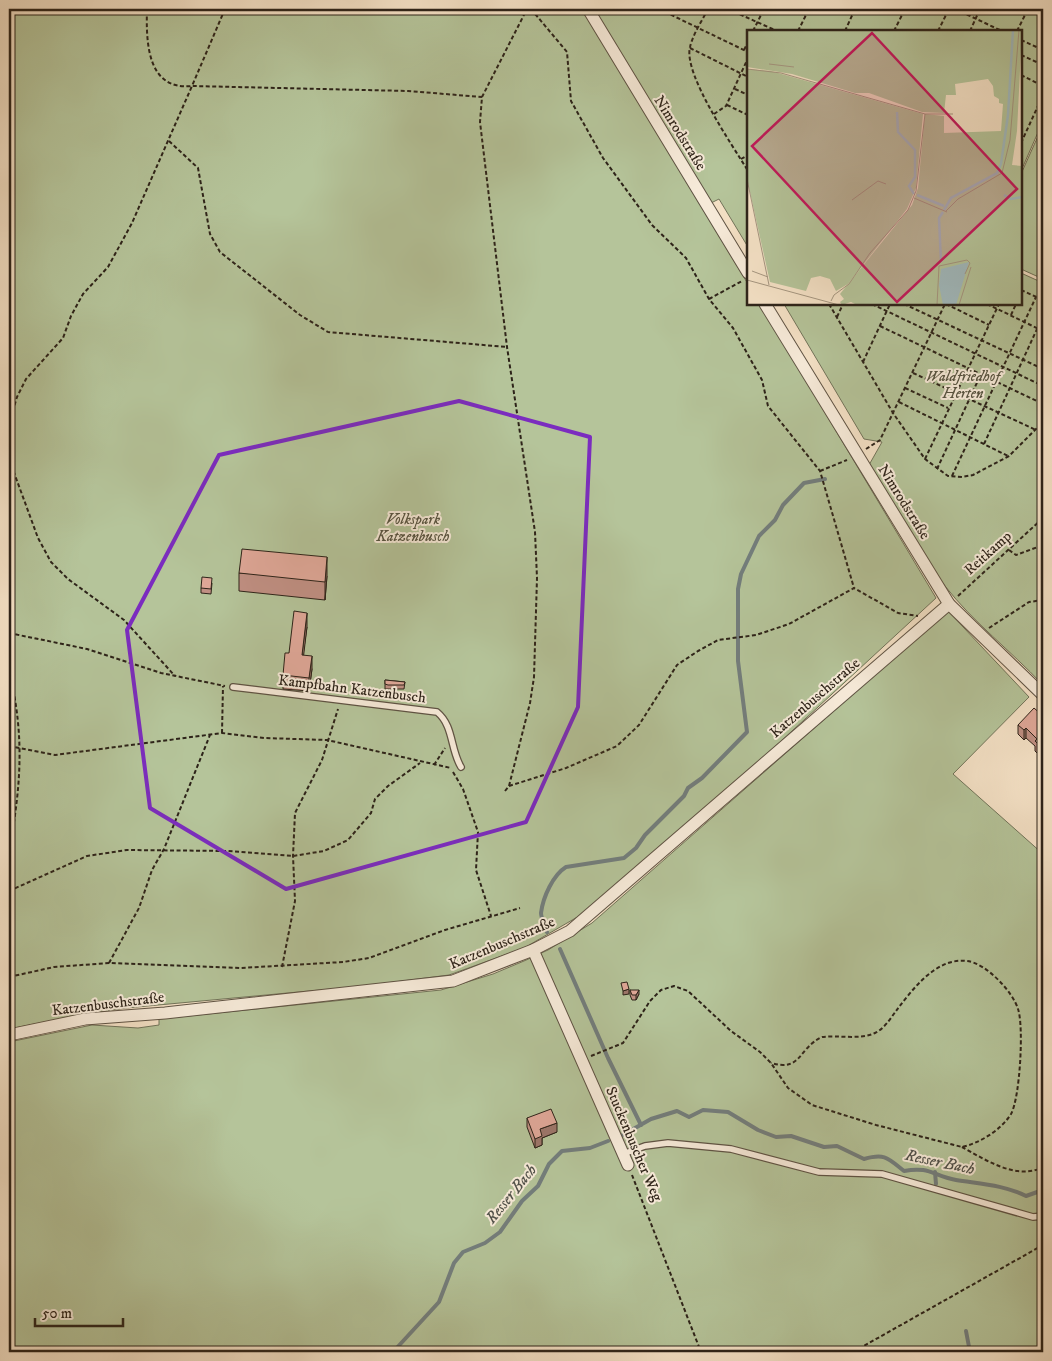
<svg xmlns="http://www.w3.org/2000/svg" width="1052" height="1361" viewBox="0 0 1052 1361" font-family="'IM FELL DW Pica',serif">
<rect width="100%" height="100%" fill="#f5e2c7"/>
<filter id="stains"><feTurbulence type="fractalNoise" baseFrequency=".004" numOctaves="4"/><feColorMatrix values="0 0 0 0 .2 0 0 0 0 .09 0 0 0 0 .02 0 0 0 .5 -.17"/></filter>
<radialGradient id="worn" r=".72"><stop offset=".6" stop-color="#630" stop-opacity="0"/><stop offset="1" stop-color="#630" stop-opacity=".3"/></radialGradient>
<g fill="#b5c49a" stroke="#71745a">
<path d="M9 9H582L748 284V304H760L936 598 779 743 586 912 524 948 449 975 363 986 126 1008 81 1015 9 1029Z"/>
<path d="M593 9H1043V121L1021 171V31H748V247L719 199 711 203Z"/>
<path d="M1043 125V279L1021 269V174Z"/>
<path d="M1021 273 1043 283 1042 684C1011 651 973 622 945 586 916 549 894 505 869 465L882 442 864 439 784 304H1021Z"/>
<path d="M948 611 1029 697 953 774 1043 854V1352H9V1042L92 1025 138 1028 159 1025V1019L441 990 493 974 524 961 548 950 592 923Z"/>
</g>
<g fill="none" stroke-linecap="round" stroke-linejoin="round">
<g stroke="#737e7d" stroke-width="4">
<path d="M547 932C545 926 541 918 541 913 543 897 553 875 566 867L624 858 636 848 645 835 684 796 688 788 702 778 747 732 738 661V589L741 574 759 536 775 520 783 505 804 483 825 479"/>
<path d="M560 949 608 1058 641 1125"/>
<path d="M621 1136 651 1119 677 1111 689 1117 703 1110 728 1112 758 1130 776 1137 791 1136 824 1147 837 1146 864 1159C885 1153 888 1158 904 1171 930 1166 933 1176 956 1180 981 1184 1004 1185 1026 1196L1043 1190"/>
<path d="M935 1172 936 1184"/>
<path d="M966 1331 970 1352"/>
<path d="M393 1352 439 1302 454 1263 463 1252 485 1243 500 1232 522 1201 538 1186 549 1164 562 1151 590 1148 608 1141"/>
</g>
<defs>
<g id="service">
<path d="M233 687 437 712C454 726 450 749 461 767"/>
<path d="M623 1154 645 1146 668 1143 731 1149 819 1172 882 1174 1033 1217 1043 1216"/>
</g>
<g id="minor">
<path d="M588 9 748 273"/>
<path d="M765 304 949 604 1043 695"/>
<path d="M533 950 628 1165"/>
<path d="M9 1035 85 1019 165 1013 453 981 533 950 570 931 949 604"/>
</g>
</defs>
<use href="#service" stroke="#5f5344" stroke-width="8"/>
<use href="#minor" stroke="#5f5344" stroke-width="13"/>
<g stroke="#2d2319" stroke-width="2" stroke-dasharray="4 2.5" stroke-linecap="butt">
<path d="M225 9 192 86 408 91 482 97"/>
<path d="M531 9 567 52 571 101 603 158 652 225 686 258 709 299 733 328 762 380 768 406 820 471 854 588"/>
<path d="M659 9 748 52"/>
<path d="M708 9C702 21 693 34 690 47 683 74 733 146 748 171"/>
<path d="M728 9 777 31"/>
<path d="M849 9 854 11"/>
<path d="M955 9 1002 31"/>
<path d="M753 31 764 9"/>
<path d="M798 31 809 9"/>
<path d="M845 31 855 9"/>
<path d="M894 31 905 9"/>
<path d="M938 31 949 9"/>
<path d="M970 31 980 9"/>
<path d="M1017 31 1028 9"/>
<path d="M1021 40 1043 50"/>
<path d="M690 48 748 77"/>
<path d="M744 50 748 42"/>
<path d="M1021 55 1043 65"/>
<path d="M1021 75 1043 86"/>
<path d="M735 89 748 95"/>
<path d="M727 105 748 115"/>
<path d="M714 114 726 106 748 58"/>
<path d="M169 141 198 168 210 234 220 252 300 315 328 332 507 347"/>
<path d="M1021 143 1043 95"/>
<path d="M741 159 748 155"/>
<path d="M1021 290 1043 300"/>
<path d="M709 299 742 281"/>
<path d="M829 304 893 413 925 459 948 476 962 477 973 475 1009 456 1043 422"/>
<path d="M872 304 1043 386"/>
<path d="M904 304 1043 369"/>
<path d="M946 304 989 325"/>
<path d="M987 304 1043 331"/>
<path d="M1011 315 1016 304"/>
<path d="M837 317 843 304"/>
<path d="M880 326 1043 404"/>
<path d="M863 362 890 304"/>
<path d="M913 373 1036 430"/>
<path d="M905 388 948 408"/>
<path d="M899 402 1008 456"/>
<path d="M9 424 17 397 26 379 63 338 71 316 83 294 108 267 132 223 192 86C147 91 146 42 147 9"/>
<path d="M984 444 1043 316"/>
<path d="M866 449 880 440 945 304"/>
<path d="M9 459 38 538 51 562 68 579 124 620 175 676"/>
<path d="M925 459 999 304"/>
<path d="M937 469 981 374"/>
<path d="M820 471 847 460"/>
<path d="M952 476 1036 297"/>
<path d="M1009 550 1016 555 1043 545"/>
<path d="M958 596 1043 518"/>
<path d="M989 628 1029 602 1043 600"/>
<path d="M9 633 87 649 161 673 225 686"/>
<path d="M9 671C25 735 21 787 9 851"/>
<path d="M393 698 394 690"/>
<path d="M222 733 223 686"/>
<path d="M9 746 55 755 222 733 264 738 327 740 451 768"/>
<path d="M434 765 445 748"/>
<path d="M453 772 463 789 478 832 476 870 491 916"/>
<path d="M509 786 566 768 617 746 639 725 677 665 698 651 718 640 756 635 789 624 854 588 898 613 918 616"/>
<path d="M505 791 509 786 530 703 534 677 537 578 535 532 507 347 480 122 482 97 527 9"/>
<path d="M9 891 87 856 127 850 228 851 293 856 324 851 348 840 371 813 375 799 388 786 420 763"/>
<path d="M109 963 139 908 152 870 164 849 210 735"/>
<path d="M282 967 295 901 293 856 295 813 322 760 338 709"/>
<path d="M9 977 54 967 109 963 240 968 343 962 369 958 445 930 520 908"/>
<path d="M591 1056 623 1043 650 1001 661 990 674 986 688 991 731 1031 760 1052 771 1063 788 1088 812 1105 876 1125 962 1147C980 1143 1001 1130 1011 1114 1020 1098 1024 1026 1018 1009 1013 992 986 963 967 961 936 957 912 990 896 1011 890 1019 884 1029 875 1033 861 1040 838 1035 822 1037 798 1048 802 1072 771 1063"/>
<path d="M962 1147C984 1159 1017 1181 1043 1167"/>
<path d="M632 1175 701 1352"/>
<path d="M853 1352 1043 1245"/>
</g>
<use href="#service" stroke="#f8ecdb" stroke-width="5.5"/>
<use href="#minor" stroke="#f8ecdb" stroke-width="11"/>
</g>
<g fill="#c19084" stroke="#2d2319">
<path d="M239 573 327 576 325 600 239 591Z"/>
<path d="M212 583 211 594 201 593V588Z"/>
<path d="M307 627 303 655 312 669 309 691 283 689V675L289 653Z"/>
<path d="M385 680 405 682 404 689H385Z"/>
<path d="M1043 716V754L1041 757 1035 751V746L1026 738 1024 740 1018 734V725Z"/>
<path d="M630 990 639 994 636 1000H632L630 995Z"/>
<path d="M527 1118 557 1132 542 1138V1145L535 1148 527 1127Z"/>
</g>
<g fill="#9d766b" stroke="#2d2319">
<path d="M327 557V576L325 600V582Z"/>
<path d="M307 613V627L302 669V655Z"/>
<path d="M312 656V669L309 691V678Z"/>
<path d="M1026 728V738L1024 740V730Z"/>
<path d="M1043 745V754L1041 757V747Z"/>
<path d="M629 989V994L623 995V991Z"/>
<path d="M639 990V994L636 1000V995Z"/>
<path d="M557 1123V1132L542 1138V1145L535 1148V1139L540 1129Z"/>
</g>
<g fill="#e0a899" stroke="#2d2319">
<path d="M242 549 327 557 325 582 239 573Z"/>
<path d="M202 577 212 578 211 589 201 588Z"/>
<path d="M294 611 307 613 302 655 312 656 309 678 283 675 285 653H289Z"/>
<path d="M385 680 405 682 404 685H388L385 684Z"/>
<path d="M1034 708 1043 716V745L1041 747 1035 741 1037 739 1026 728 1024 730 1018 725Z"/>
<path d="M627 982 629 989 623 991 621 983Z"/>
<path d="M630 990H639L636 995H632Z"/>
<path d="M551 1109 557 1123 540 1129 542 1136 535 1139 527 1118Z"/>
</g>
<path fill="none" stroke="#7b2cbf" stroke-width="4" stroke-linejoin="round" d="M459 401 590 437 578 707 526 822 286 889 150 808 127 630 219 455Z"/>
<g text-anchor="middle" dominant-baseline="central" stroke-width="4" stroke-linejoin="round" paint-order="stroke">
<g font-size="15" fill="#2d2319" stroke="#f8ecdb">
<text transform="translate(680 133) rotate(58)">Nimrodstraße</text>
<text transform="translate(904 502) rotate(58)">Nimrodstraße</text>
<text transform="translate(988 553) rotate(-42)">Reitkamp</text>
<text transform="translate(352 689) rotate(7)">Kampfbahn Katzenbusch</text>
<text transform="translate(815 698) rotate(-41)">Katzenbuschstraße</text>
<text transform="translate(502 943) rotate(-23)">Katzenbuschstraße</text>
<text transform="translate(108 1004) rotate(-7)">Katzenbuschstraße</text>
<text transform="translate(634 1144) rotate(67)">Stuckenbuscher Weg</text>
</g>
<g font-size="15" font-style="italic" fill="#565340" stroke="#f8ecdb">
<text x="963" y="376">Waldfriedhof<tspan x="963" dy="17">Herten</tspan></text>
<text x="413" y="519">Volkspark<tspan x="413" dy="17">Katzenbusch</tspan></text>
</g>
<g font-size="16" font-style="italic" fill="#50514b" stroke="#f8ecdb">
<text transform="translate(940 1162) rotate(12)">Resser Bach</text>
<text transform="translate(511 1194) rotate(-51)">Resser Bach</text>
</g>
</g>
<g transform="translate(747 30)">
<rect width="275" height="275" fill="#f5e2c7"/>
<path d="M0 0H275L270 101 265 135 275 136V275H110L104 272 95 275 93 272 97 269 93 264 165 175 171 158 178 84 197 86V103L254 101 256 74 252 73V69L247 66 246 56 241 49 208 54 209 65H199L197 83 175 82 122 63H108L45 44 0 37ZM0 39 24 41 176 84 169 158 160 179 101 254 89 261 83 249 73 246 64 248 59 261 23 252 0 149Z" fill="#b5c49a"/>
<path d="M222 232 209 275H196L192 255 194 239Z" fill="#a1bbc0"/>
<path fill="none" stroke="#a1bbc0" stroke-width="2.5" d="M150 82 151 102 168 120V147L162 156 167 164M170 165 197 176M257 165 264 169 275 167M197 180 204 168 250 143 254 134 261 85 266 0M194 232 192 188 196 182"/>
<path fill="none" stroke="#a59681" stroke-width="1" d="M22 34 47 37M0 39 34 43 178 84H206M0 149 22 255M167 168 200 182M105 170 131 151 139 154M199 181 211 169 255 143 263 110 272 0M5 241 21 247M0 250 92 275M84 271 87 265 102 254 123 223 161 180 169 161 178 84M190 275 192 236 220 230 223 233 218 244M212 275 224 237"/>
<path fill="#c2185b" fill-opacity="0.15" stroke="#c2185b" stroke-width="2.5" d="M125 3 270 159 150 272 5 116Z"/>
<rect width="275" height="275" fill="none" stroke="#2d2319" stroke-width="2.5"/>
</g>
<rect width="1052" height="1361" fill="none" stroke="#f5e2c7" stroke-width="30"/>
<rect x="10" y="10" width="1032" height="1341" fill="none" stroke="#2d2319" stroke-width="2.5"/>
<rect x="15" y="15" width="1022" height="1331" fill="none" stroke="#2d2319"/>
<path d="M35 1318v8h88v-8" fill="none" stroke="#2d2319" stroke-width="2.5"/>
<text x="42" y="1318" font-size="15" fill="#2d2319" stroke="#f8ecdb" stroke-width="4" paint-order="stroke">50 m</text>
<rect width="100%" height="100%" filter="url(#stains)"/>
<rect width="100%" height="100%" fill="url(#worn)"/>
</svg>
